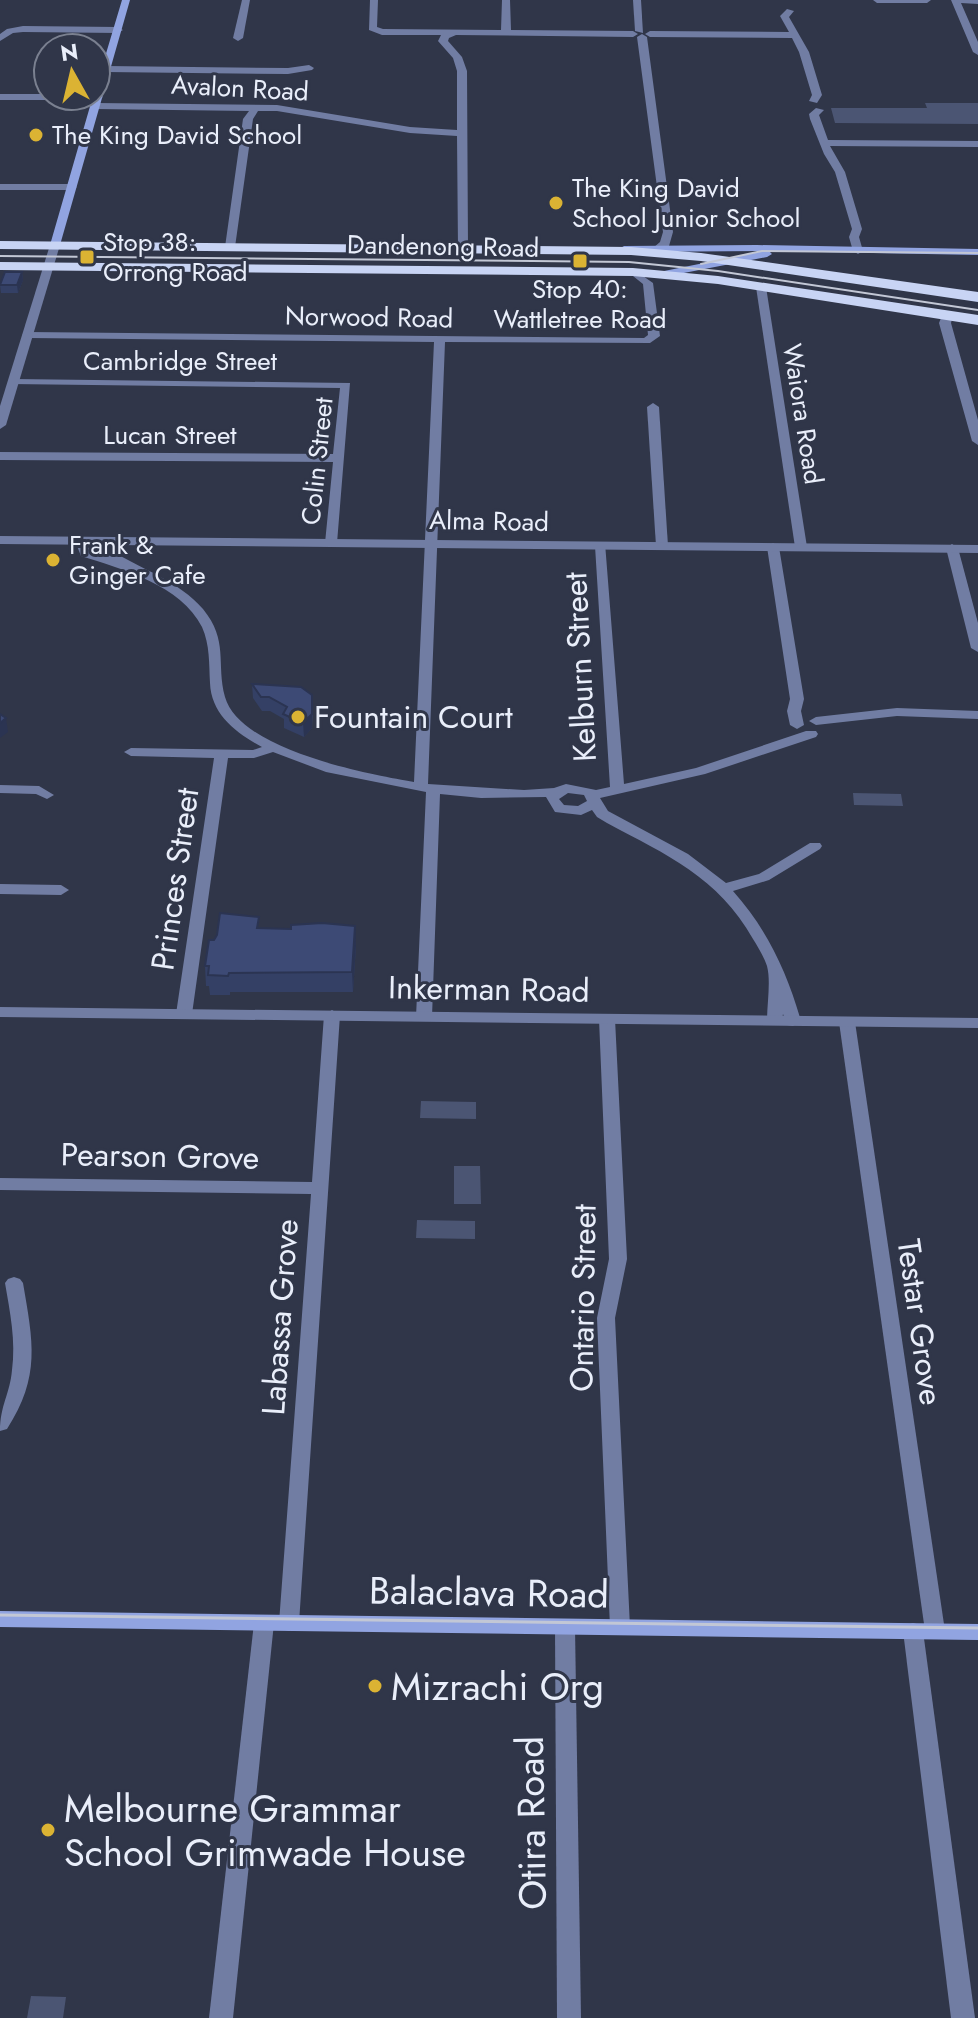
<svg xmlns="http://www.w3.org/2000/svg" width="978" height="2018" viewBox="0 0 978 2018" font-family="Jost,sans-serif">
<rect width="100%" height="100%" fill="#303649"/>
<g fill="#4b5573">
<path d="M925 103H978V124L835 123 831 108H927Z"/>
<path d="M853 793 901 794 903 806 854 805Z"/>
<path d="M421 1101 476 1102V1119L420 1118Z"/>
<path d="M454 1166H480L481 1204H454Z"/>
<path d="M417 1220 475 1221V1239L416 1238Z"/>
<path d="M31 1996 66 1997 63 2018H27Z"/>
</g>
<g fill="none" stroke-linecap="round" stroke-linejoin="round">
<g fill="#717da3" fill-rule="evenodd">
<path d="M242 0H250L243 38 238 41 233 38Z"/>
<path d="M370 0H378L377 27 383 29 501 30 502 0H510L511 30 633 31 638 34 633 37 456 35 449 38 448 41 462 57 467 71 468 249 463 252 458 249 457 136 410 133 277 111H258L253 119 235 247 230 250 225 247 243 119 249 111 96 109 91 106 96 103 277 105 410 127 457 130V71L453 58 438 41 441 35H382L369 30Z"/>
<path d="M633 0H641L643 33 635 31Z"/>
<path d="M873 0H931L927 3H877Z"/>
<path d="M951 0H978V4L961 3 978 42V55L973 52Z"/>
<path d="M787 9 794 11 789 17 809 52 822 95 817 103 809 101 812 95 799 52 792 38 650 37 645 34 650 31 789 32 780 16Z"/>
<path d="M23 26 118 27 123 30 118 33 23 32 13 33 0 41V34L7 29Z"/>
<path d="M642 34 647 37 673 232 669 246 658 251 653 248 660 242 663 232 637 37Z"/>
<path d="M309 65 314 68 312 70 288 74 106 72 101 69 106 66 288 68Z"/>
<path d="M0 94H98L103 97 98 100H0Z"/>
<path d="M816 108 824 110 819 115 828 140 978 141V147L830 146 845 172 862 229 859 237 863 251 858 254 853 251 849 237 852 229 835 172 824 154 810 119 809 114Z"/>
<path d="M0 184H72L77 187 72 190H0Z"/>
<path d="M633 269 653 283 660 336 650 343 445 342 428 784 524 790 554 788 566 784 596 790 610 787 595 546 601 542 605 543 624 784 696 768 806 731H816L818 734 816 737 705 774 600 798 608 811 688 854 726 883 759 874 810 843H820L822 846 820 849 769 880 733 891C767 929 787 972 801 1021L793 1026 787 1025 783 1014 781 1025H769L767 1021C767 1004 771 981 767 966 764 957 758 947 753 939 718 877 667 855 607 823L597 817 592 810 581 815 555 812 546 797 481 798 440 794 432 1017 430 1021H418L416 1017 426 792 326 772 273 752 254 758H228L192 1014 190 1017H178L176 1014 214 758 131 756 124 752 131 748 253 750 262 747C236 733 211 714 210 683 209 664 210 645 202 627 181 585 122 569 81 556L75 541 81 537 85 538 91 551 98 553 97 541 103 537 107 538 110 550C141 569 179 581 203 609 229 641 216 663 225 697 240 750 367 774 414 782L434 342 28 338 22 335 28 332 644 338 648 335 643 284 628 272ZM568 793 584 795 587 801 578 806 564 805 559 799Z"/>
<path d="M761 284 766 287 807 547 801 551 795 547 756 287Z"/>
<path d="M943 313 953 315 951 323 978 420V445L972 441 939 323Z"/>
<path d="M14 379 350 383 337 543 331 547 325 543 333 462 0 460V452L333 454 340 388 10 384 8 382Z"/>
<path d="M653 403 659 407 668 546 662 550 656 546 647 407Z"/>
<path d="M773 543 779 547 804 699 801 711 804 725 797 729 790 725 787 711 790 699 767 547Z"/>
<path d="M952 544 958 548 978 623V652L971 648 946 548Z"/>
<path d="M897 708 978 711V719L897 716 816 725 809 721 816 717Z"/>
<path d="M0 785 39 786 54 795 47 799 36 794 0 793Z"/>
<path d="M0 884 61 885 69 890 61 895 0 894Z"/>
<path d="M332 1010 340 1015 299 1623 296 1629 289 1631 282 1629 279 1623 311 1194 0 1190V1178L312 1182 324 1015Z"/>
<path d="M607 1014 615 1019 627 1259 615 1318 630 1627 627 1633 620 1635 613 1633 610 1627 597 1318 609 1259 599 1019Z"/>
<path d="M847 1017 855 1022 945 1631 942 1637 935 1639 928 1637 925 1631 839 1022Z"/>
<path d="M14 1277 20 1279 23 1283C33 1342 41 1376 7 1429L0 1431C0 1405 10 1394 12 1370 16 1341 10 1312 5 1283L8 1279Z"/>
<path d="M264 1615 271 1617 274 1623 233 2018H209L254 1623 257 1617Z"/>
<path d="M565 1619 572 1621 575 1627 581 2018H557L555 1627 558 1621Z"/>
<path d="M913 1623 920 1625 923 1631 975 2018H951L903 1631 906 1625Z"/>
</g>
<g fill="#717da3" fill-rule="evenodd">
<path d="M55 242 60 245 6 425 0 429V406L50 245Z"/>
<path d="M0 536 978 545V553L0 544Z"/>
<path d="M0 1007 978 1018V1028L0 1017Z"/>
</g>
<g fill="#91a4e1" fill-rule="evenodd">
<path d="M122 0H130L60 245 51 247 50 245 93 96H96V87Z"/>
<path d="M757 245 978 249V255L769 251 772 254 767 257 663 277 659 276V272L764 251 624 252 619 249 624 246Z"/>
<path d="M0 1611 978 1624V1640L0 1627Z"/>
</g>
<g fill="#c8d4f4" fill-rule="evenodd">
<path d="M0 241 631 247 701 253 978 292V302L701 261 631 255 0 249Z"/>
<path d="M0 262 633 268 718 276 978 315V325L718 284 633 276 0 270Z"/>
</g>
<g stroke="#c2c7d5" stroke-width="2">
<path d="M0 256 629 262 718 271 978 310"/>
<path d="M701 264 762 251 978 253"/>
</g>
<path stroke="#c2c7d5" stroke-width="3" d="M0 1615 978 1628"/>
</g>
<g fill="#344065">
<path d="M22 272 23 280 18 293H1L0 285Z"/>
<path d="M252 684 313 709 312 728 304 737 284 728V719L270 711H262L253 698Z"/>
<path d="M260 928 356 946 353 992H230V995H210L209 986H206L205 966 214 940Z"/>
</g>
<g fill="#2b3452">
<path d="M22 272 23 280 18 293 17 285Z"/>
<path d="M312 695V728L304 737 303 723Z"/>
<path d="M6 718 8 732 0 738V721Z"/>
<path d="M355 926 356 946 353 992 352 972Z"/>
</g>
<g fill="#3d4a75" stroke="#2b3452" stroke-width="2">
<path d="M5 272H22L17 285H0Z"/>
<path d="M252 684 301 687 312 695V714L303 723 283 714 287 707 269 697H261Z"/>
<path d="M0 714 6 718 0 723Z"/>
<path d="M220 913 259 917 257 928 291 929V925L322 923 355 926 352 972 229 973 228 976 208 975 209 966H205L209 940H214L217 935Z"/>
</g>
<g fill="#dbb333" stroke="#303649" stroke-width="3">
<circle cx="36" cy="135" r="8"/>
<circle cx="556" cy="203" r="8"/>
<rect x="79" y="249" width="16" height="16" rx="4"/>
<rect x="572" y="253" width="16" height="16" rx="4"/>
<circle cx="53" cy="560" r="8"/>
<circle cx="298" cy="717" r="8"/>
<circle cx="375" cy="1686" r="8"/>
<circle cx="48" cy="1830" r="8"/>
</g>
<g text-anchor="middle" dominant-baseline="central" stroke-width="6" stroke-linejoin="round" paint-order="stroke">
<g font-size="26" fill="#e9eefa" stroke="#303649">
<text transform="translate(240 88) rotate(3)">Avalon Road</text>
<text transform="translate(443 246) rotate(1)">Dandenong Road</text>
<text transform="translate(369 317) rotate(1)">Norwood Road</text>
<text x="180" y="361">Cambridge Street</text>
<text transform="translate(803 414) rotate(81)">Waiora Road</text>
<text x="170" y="435">Lucan Street</text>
<text transform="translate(317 461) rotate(-84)">Colin Street</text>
<text transform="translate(489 521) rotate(1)">Alma Road</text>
</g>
<g font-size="26" fill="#e9eefa" stroke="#303649" text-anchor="start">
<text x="52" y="135">The King David School</text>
<text x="572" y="188">The King David<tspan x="572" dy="30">School Junior School</tspan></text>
<text x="103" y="242">Stop 38:<tspan x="103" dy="30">Orrong Road</tspan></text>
<text x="580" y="289" text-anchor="middle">Stop 40:<tspan x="580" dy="30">Wattletree Road</tspan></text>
<text x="69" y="545">Frank &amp;<tspan x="69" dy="30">Ginger Cafe</tspan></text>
</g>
<g font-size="32" fill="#e9eefa" stroke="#303649">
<text transform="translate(580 667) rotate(-93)">Kelburn Street</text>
<text transform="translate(175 879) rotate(-82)">Princes Street</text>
<text transform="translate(489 989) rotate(1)">Inkerman Road</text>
<text transform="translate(160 1156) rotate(1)">Pearson Grove</text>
<text transform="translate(583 1298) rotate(-89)">Ontario Street</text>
<text transform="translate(280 1317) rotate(-86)">Labassa Grove</text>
<text transform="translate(920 1322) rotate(82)">Testar Grove</text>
</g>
<g font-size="32" fill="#e9eefa" stroke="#303649" text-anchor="start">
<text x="314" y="717">Fountain Court</text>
</g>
<g font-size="38" fill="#e9eefa" stroke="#303649">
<text transform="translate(489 1592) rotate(1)">Balaclava Road</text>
<text transform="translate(531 1823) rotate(-91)">Otira Road</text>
</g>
<g font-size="38" fill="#e9eefa" stroke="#303649" text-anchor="start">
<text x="391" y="1686">Mizrachi Org</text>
<text x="64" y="1808">Melbourne Grammar<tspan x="64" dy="44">School Grimwade House</tspan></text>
</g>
</g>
<g transform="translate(72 72) rotate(352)"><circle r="38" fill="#303649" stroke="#7a8090" stroke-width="2"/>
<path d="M0-6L14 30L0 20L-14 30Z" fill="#dbb333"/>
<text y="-12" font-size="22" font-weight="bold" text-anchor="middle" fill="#e9eefa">N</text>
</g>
</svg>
